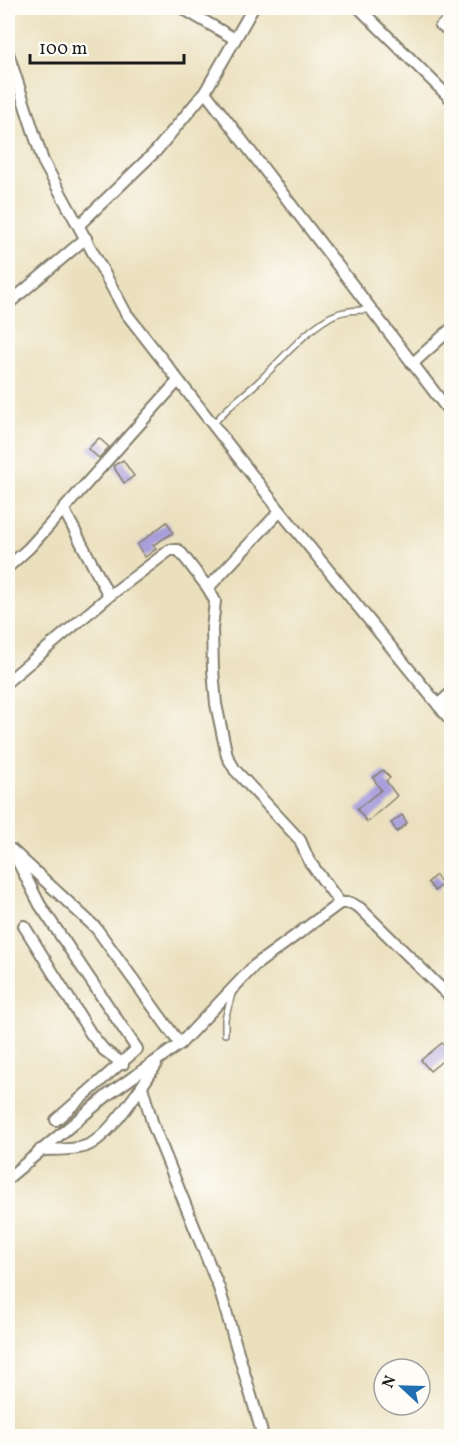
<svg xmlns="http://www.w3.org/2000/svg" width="459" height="1444" viewBox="0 0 459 1444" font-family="Vollkorn,serif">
<rect width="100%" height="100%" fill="#fdfcf7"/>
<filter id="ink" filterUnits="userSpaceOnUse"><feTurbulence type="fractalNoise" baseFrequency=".0167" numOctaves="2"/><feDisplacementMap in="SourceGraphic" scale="12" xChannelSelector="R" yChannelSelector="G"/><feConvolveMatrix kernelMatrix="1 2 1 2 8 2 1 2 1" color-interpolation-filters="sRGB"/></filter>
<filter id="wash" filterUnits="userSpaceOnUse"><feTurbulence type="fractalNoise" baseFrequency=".008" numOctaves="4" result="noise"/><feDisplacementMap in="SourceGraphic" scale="24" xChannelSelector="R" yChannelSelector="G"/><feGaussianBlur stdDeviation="1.35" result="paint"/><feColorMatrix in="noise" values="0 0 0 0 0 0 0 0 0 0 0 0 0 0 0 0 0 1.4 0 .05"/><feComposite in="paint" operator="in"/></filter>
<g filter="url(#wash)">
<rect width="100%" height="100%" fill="#ebe0be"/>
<g id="blocks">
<g fill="#a89edc">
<path d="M99 438 109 447 99 458 88 449Z"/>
<path d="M123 460 134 476 124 483 113 466Z"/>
<path d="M167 522 173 533 153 545 156 549 145 557 137 545Z"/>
<path d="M383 770 390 778 386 781 397 796 367 822 357 809 381 790 373 778Z"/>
<path d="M402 815 407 823 397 832 391 823Z"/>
<path d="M436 875 442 884 435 891 428 882Z"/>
<path d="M442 1043 451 1054 430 1071 421 1060Z"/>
</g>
</g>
</g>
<g filter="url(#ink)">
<use href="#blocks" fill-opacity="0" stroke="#847e6d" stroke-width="1.5"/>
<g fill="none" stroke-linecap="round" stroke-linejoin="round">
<defs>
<g id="lane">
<path d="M452 12 438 26 452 37"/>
<path d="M213 425C225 408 242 397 257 383 281 361 301 334 330 317 343 310 357 310 371 310"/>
<path d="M225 1034V1019L232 994"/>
</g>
<g id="street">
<path d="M182 8 235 39"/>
<path d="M359 8 452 100"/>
<path d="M8 53 43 161 126 313 277 507 452 722"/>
<path d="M205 92 452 415"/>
<path d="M79 225 156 151 205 92 253 8"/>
<path d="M8 304 86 238"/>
<path d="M412 364 452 328"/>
<path d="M64 510 109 596"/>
<path d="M8 567 29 548 178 381"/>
<path d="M208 588 215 601 212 629 213 670 216 704 227 756 235 770 300 840 309 861 340 903"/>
<path d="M8 681 109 596 170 550H178L182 554 208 588 280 511"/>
<path d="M438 705 452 692"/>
<path d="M12 850 40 905 137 1049 56 1120"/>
<path d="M14 852 96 928 180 1044"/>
<path d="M24 926 91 1034 104 1050 123 1064"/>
<path d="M142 1087 153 1125 219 1288 263 1436"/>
<path d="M40 1150C54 1149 73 1151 86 1146 108 1139 143 1085 156 1065"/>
<path d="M8 1178 109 1094 180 1044 254 966 340 903H351L360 908 452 999"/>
</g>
</defs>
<use href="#lane" stroke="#847e6d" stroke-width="8"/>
<use href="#street" stroke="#847e6d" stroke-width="14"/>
<use href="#lane" stroke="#fff" stroke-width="5"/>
<use href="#street" stroke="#fff" stroke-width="10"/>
</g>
</g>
<rect width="459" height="1444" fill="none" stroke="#fdfcf7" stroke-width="30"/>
<g transform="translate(402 1387) rotate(292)"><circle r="28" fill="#fdfcf7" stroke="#a3a29f" stroke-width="1.5"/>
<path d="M0-4.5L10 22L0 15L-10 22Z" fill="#1f6fb2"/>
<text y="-9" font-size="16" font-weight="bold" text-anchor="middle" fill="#1c1c1c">N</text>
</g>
<path d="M30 54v9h154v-9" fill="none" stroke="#1c1c1c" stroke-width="3"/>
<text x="39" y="54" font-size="18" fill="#1c1c1c" stroke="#fdfcf7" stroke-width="4.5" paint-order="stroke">100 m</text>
</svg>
